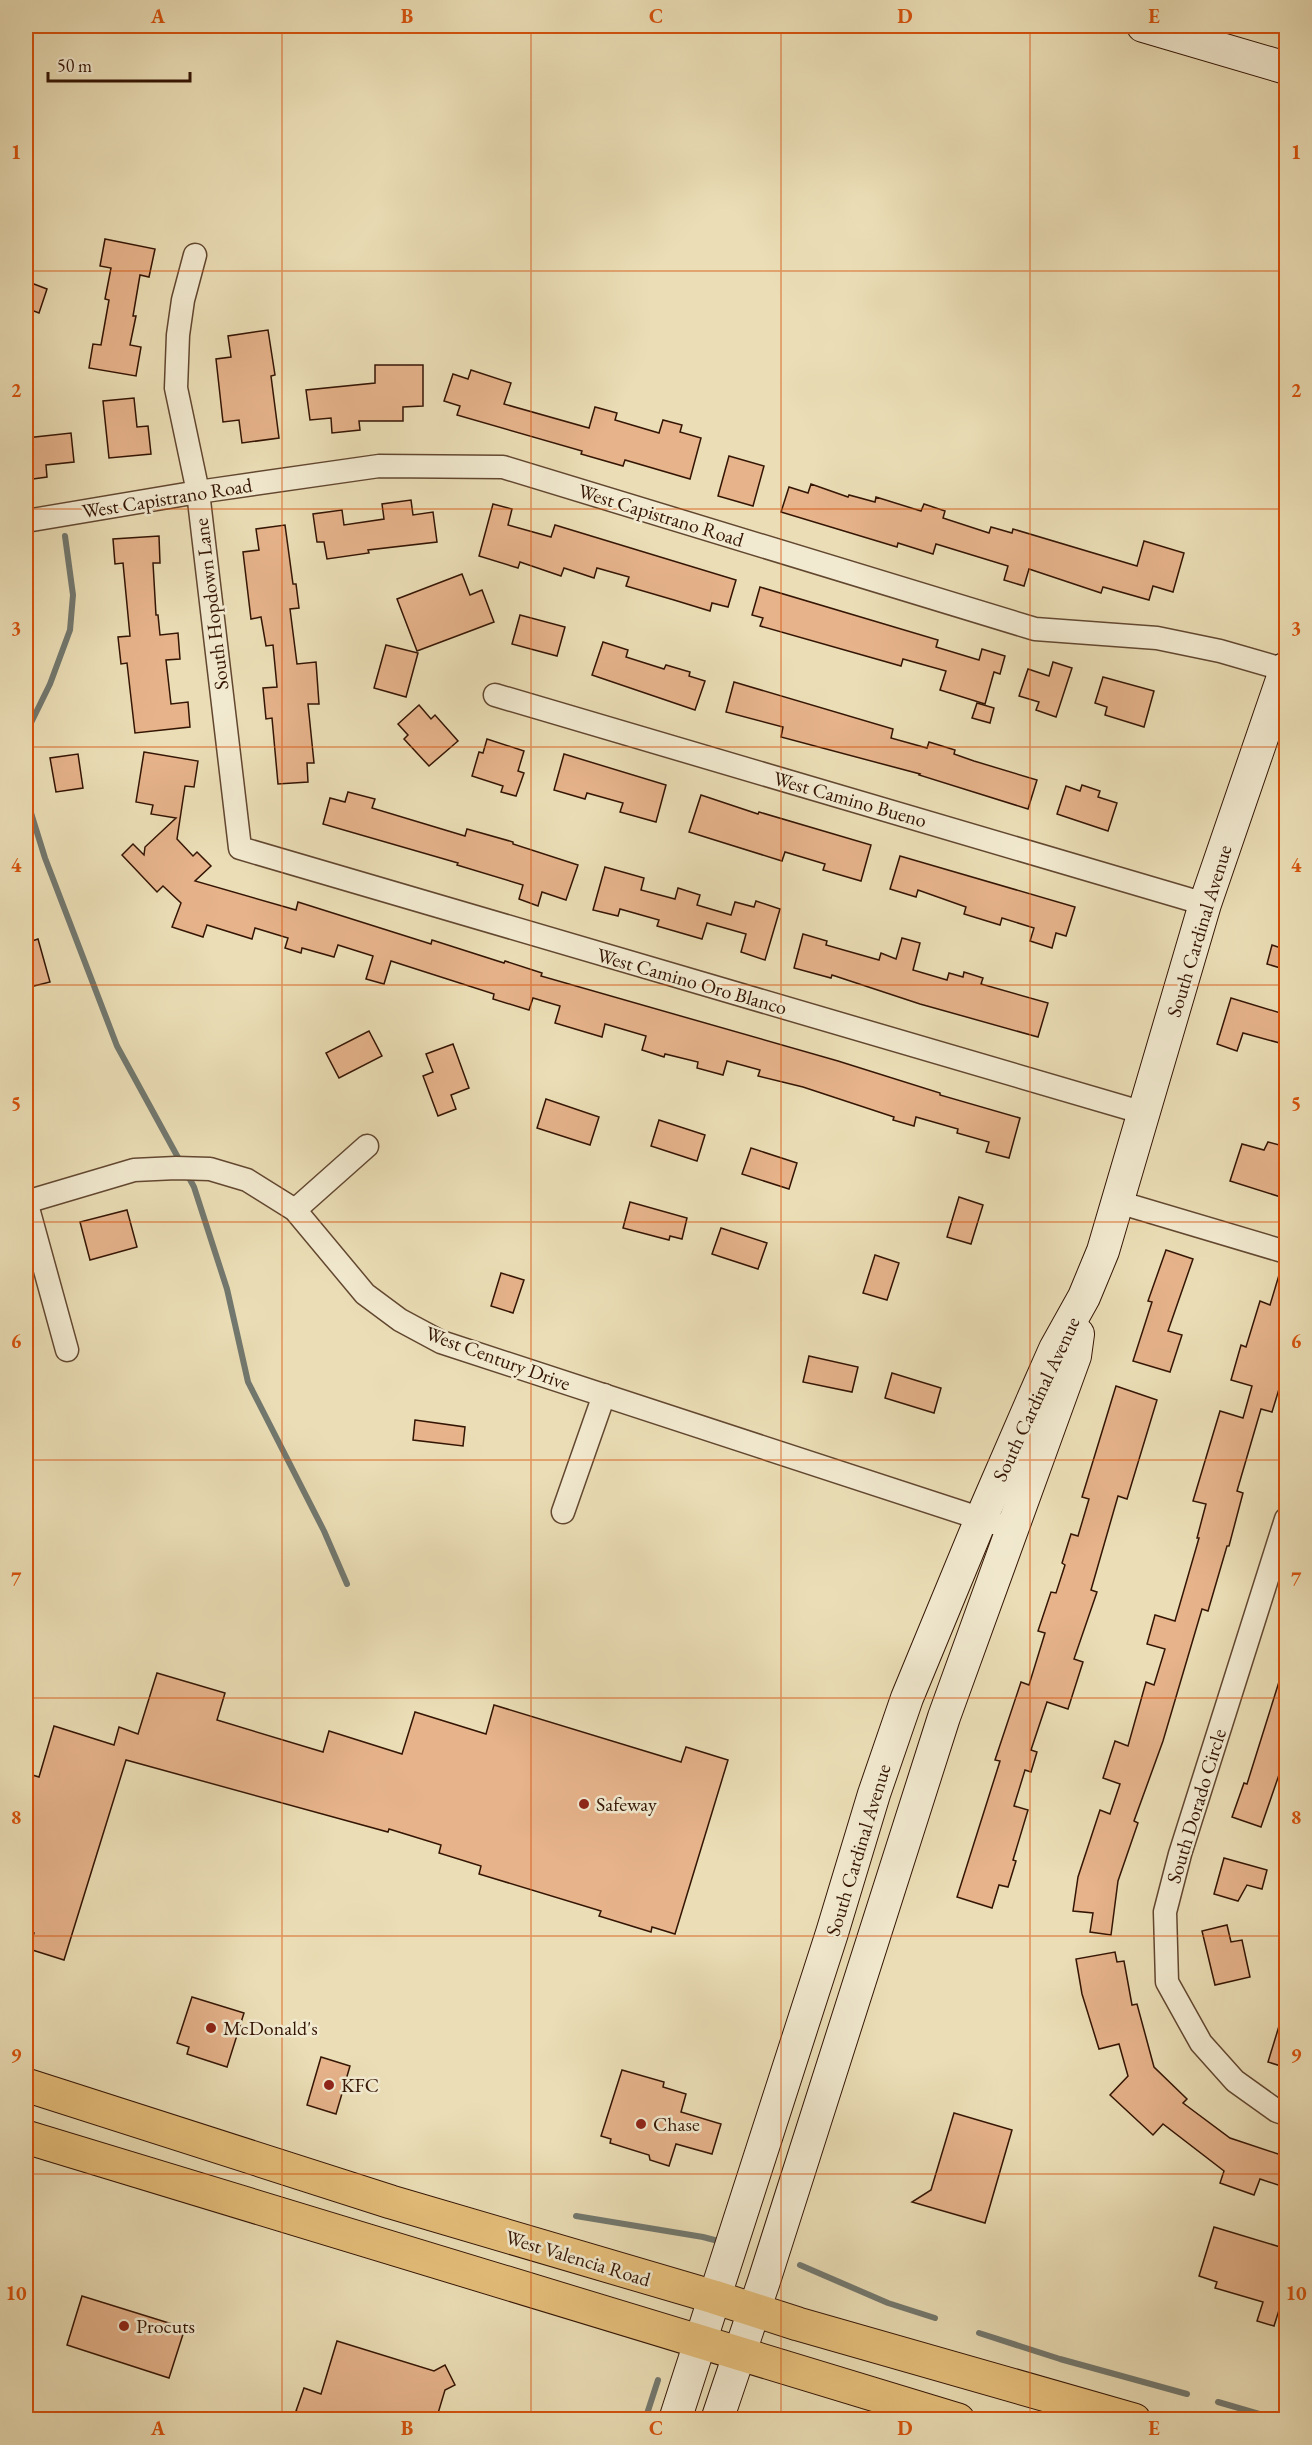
<svg xmlns="http://www.w3.org/2000/svg" width="1312" height="2445" viewBox="0 0 1312 2445" font-family="'EB Garamond',serif">
<rect width="100%" height="100%" fill="#ebdeb6"/>
<filter id="stains"><feTurbulence type="fractalNoise" baseFrequency=".00333" numOctaves="4"/><feColorMatrix values="0 0 0 0 .2 0 0 0 0 .09 0 0 0 0 .02 0 0 0 .5 -.17"/></filter>
<radialGradient id="worn" r=".72"><stop offset=".6" stop-color="#630" stop-opacity="0"/><stop offset="1" stop-color="#630" stop-opacity=".3"/></radialGradient>
<g fill="none" stroke-linecap="round" stroke-linejoin="round">
<g stroke="#72786f" stroke-width="6">
<path d="M26 733 50 684 70 630 73 595 65 536"/>
<path d="M26 797 45 858 117 1046 181 1163"/>
<path d="M187 1174 194 1187 227 1289 248 1382 324 1531 347 1584"/>
<path d="M576 2216 703 2237 722 2242"/>
<path d="M800 2265 888 2303 935 2318"/>
<path d="M979 2333 1060 2359 1187 2394"/>
<path d="M1218 2402 1280 2420"/>
<path d="M645 2420 658 2380"/>
</g>
</g>
<g fill="#e6b38b" stroke="#341504" stroke-width="1.5">
<path d="M105 239 155 249 149 277 140 275 133 316H136L130 345 141 347 136 376 89 368 93 344 101 345 109 300 105 299 111 268 100 266Z"/>
<path d="M26 281 47 289 39 313 26 308Z"/>
<path d="M268 330 275 375 271 376 279 438 242 443 239 420 223 422 216 359 231 357 228 336Z"/>
<path d="M375 365H423V406L403 407V421H359L360 430 332 433 331 418 310 420 306 390 375 383Z"/>
<path d="M471 370 511 383 504 404 589 428 595 407 617 413 615 420 659 433 663 420 682 425 680 432 701 438 690 479 625 460 623 466 581 454 582 451 457 415 460 406 444 401 453 374 468 379Z"/>
<path d="M134 398 137 427 148 426 151 454 109 458 103 401Z"/>
<path d="M71 433 74 462 46 465 47 477 26 480V438Z"/>
<path d="M729 456 764 466 753 506 718 496Z"/>
<path d="M811 484 848 497 849 495 875 502 876 497 921 511 924 504 945 511 943 518 989 533 991 527 1012 533 1013 529 1137 566 1144 541 1184 553 1173 592 1153 586 1149 600 1103 587 1101 593 1029 569 1024 586 1004 580 1008 566 936 544 933 554 898 543 897 547 781 512 789 487 808 493Z"/>
<path d="M411 500 413 515 433 512 437 542 368 550 369 553 327 559 324 542H317L313 514 342 510 344 525 384 519 382 504Z"/>
<path d="M493 504 512 509 508 525 551 537 555 525 736 580 728 607 712 603 710 611 674 600 626 586 629 577 597 568 594 578 564 568 561 576 520 562 518 568 479 556Z"/>
<path d="M285 525 293 584H296L299 608 290 609 297 664 316 662 319 704H308L314 763H307L308 782 278 784 272 718 266 719 263 688 277 687 273 645 266 646 261 617 251 619 243 552 259 550 256 529Z"/>
<path d="M159 536 160 563H153L156 615H158L160 635 178 633 180 659 166 660 171 704 188 702 190 727 135 733 127 663 121 664 118 637 130 636 123 563 115 564 113 539Z"/>
<path d="M462 574 470 595 482 590 494 622 417 651 397 599Z"/>
<path d="M760 587 938 640 936 647 979 660 982 649 1005 656 1000 674 994 672 985 704 940 690 946 671 903 659 901 666 760 626 763 618 752 615Z"/>
<path d="M520 615 565 627 557 656 512 644Z"/>
<path d="M603 642 628 650 626 657 664 669 666 665 690 672 689 676 705 681 695 710 592 675Z"/>
<path d="M386 645 418 653 406 697 374 688Z"/>
<path d="M1053 662 1072 668 1056 717 1036 710 1039 702 1019 696 1028 669 1049 676Z"/>
<path d="M1103 677 1154 691 1144 727 1105 715 1107 707 1095 703Z"/>
<path d="M734 682 893 729 891 738 927 748 929 742 955 750 954 754 974 761 1037 780 1028 809 919 775 920 774 781 737 783 727 726 712Z"/>
<path d="M977 703 994 708 990 723 972 718Z"/>
<path d="M419 705 431 719 435 715 458 741 429 766 404 739 408 735 398 724Z"/>
<path d="M487 739 524 751 518 771 524 773 516 796 501 792 503 786 472 776 479 752 483 753Z"/>
<path d="M144 752 198 761 194 787 185 786 177 839 193 856 197 852 211 866 195 881 296 910 298 902 431 944 432 940 504 963 505 961 542 973 541 976 838 1061 940 1093V1095L1020 1118 1009 1158 986 1152 989 1142 957 1133 958 1129 916 1117 914 1126 893 1120 894 1117 803 1087 758 1076 760 1070 727 1061 723 1075 697 1068 698 1062 665 1054 664 1057 642 1050 646 1036 605 1024 602 1037 555 1023 560 1006 533 998 529 1010 493 999 494 994 391 961 384 984 366 979 373 956 338 945 334 957 302 948 301 953 285 948 288 938 255 928 252 939 207 925 203 937 172 927 181 903 163 886 157 892 122 855 133 844 144 855 145 847 176 818 151 814 153 805 136 802Z"/>
<path d="M78 754 83 788 56 792 50 758Z"/>
<path d="M564 754 666 785 656 822 620 812 623 803 587 793 585 799 554 790Z"/>
<path d="M1082 785 1100 791 1098 797 1117 803 1108 831 1057 814 1066 786 1080 791Z"/>
<path d="M348 792 375 799 372 808 465 836 467 829 513 842V844L578 865 566 900 542 892 538 906 519 899 523 885 457 865 458 863 323 824 330 798 345 802Z"/>
<path d="M701 795 758 814 759 812 871 845 861 881 823 870 825 864 785 852 782 861 689 832Z"/>
<path d="M900 856 1075 907 1066 936 1056 933 1052 948 1030 941 1034 928 1002 918 1000 925 964 914 966 907 918 890 916 897 890 889Z"/>
<path d="M605 867 644 878 641 890 675 899 678 888 700 895 697 905 731 915 735 902 754 907 756 901 780 909 765 960 741 952 746 934 707 923 702 939 657 926 659 920 620 909 618 916 593 910Z"/>
<path d="M803 934 827 941 826 945 879 960 881 953 896 959 902 938 920 943 913 970 947 980 949 973 963 977 964 972 983 978 981 984 1048 1003 1038 1037 920 1004 832 975 831 978 794 968Z"/>
<path d="M38 939 50 982 26 988V943Z"/>
<path d="M1272 945 1287 950V970L1267 964Z"/>
<path d="M1231 998 1287 1015V1045L1243 1033 1237 1051 1217 1044Z"/>
<path d="M369 1031 382 1056 339 1078 326 1053Z"/>
<path d="M453 1044 469 1088 451 1095 456 1109 438 1116 423 1076 433 1072 426 1054Z"/>
<path d="M546 1099 599 1117 590 1145 537 1128Z"/>
<path d="M659 1120 705 1135 697 1161 651 1146Z"/>
<path d="M1268 1142 1287 1147V1199L1230 1181 1242 1144 1264 1150Z"/>
<path d="M751 1148 797 1163 789 1189 742 1174Z"/>
<path d="M959 1197 983 1205 971 1244 947 1237Z"/>
<path d="M630 1202 687 1218 682 1239 670 1236 669 1240 623 1228Z"/>
<path d="M127 1210 137 1247 90 1260 80 1222Z"/>
<path d="M721 1228 767 1243 758 1269 712 1254Z"/>
<path d="M1166 1250 1193 1259 1168 1331 1182 1335 1170 1372 1133 1361 1152 1302 1148 1301Z"/>
<path d="M875 1255 899 1263 887 1300 863 1293Z"/>
<path d="M1282 1265H1287V1363L1272 1412 1261 1409 1237 1491 1243 1493 1229 1546H1227L1208 1611 1202 1609 1163 1741 1134 1821 1138 1823 1118 1881 1111 1935 1090 1932 1093 1913 1073 1911 1078 1877 1100 1810 1110 1814 1120 1784 1103 1778 1115 1741 1128 1746 1146 1682 1154 1685 1165 1649 1147 1644 1155 1615 1175 1621 1199 1538H1197L1206 1504 1193 1501 1220 1411 1243 1418 1252 1386 1231 1380 1241 1345 1246 1347 1260 1301 1270 1305Z"/>
<path d="M501 1273 524 1280 513 1313 491 1306Z"/>
<path d="M809 1356 858 1367 852 1392 803 1382Z"/>
<path d="M892 1373 941 1388 934 1413 885 1398Z"/>
<path d="M1116 1386 1157 1400 1127 1499 1118 1496 1091 1590 1097 1592 1074 1659 1083 1662 1068 1709 1047 1702 1031 1750 1037 1752 1031 1772 1025 1770 1014 1806 1028 1810 1013 1860 1016 1861 1008 1887 999 1885 992 1908 957 1897 1000 1761 995 1760 1021 1682 1029 1685 1045 1633 1038 1631 1051 1592 1056 1593 1065 1565 1062 1563 1071 1534 1078 1536 1089 1499 1082 1497Z"/>
<path d="M415 1420 465 1427 463 1446 413 1440Z"/>
<path d="M1283 1669H1287V1770L1281 1769 1261 1827 1232 1817 1244 1783 1247 1784Z"/>
<path d="M157 1673 225 1693 217 1720 323 1752 329 1731 402 1754 415 1712 486 1734 494 1705 681 1762 686 1747 728 1760 675 1934 652 1927 651 1932 599 1916 601 1911 479 1874 481 1866 439 1853 441 1845 389 1829 388 1832 126 1760 64 1960 29 1949 34 1933 26 1930V1773L39 1777 54 1726 114 1745 119 1727 138 1734Z"/>
<path d="M1224 1858 1267 1870 1262 1889 1247 1885 1238 1901 1214 1894Z"/>
<path d="M1227 1925 1231 1942 1242 1940 1250 1977 1215 1985 1202 1931Z"/>
<path d="M1115 1952 1117 1962 1124 1961 1132 2005 1137 2004 1154 2067 1187 2099 1183 2103 1230 2138 1287 2157V2188L1260 2179 1254 2195 1220 2183 1224 2171 1163 2124 1153 2135 1110 2095 1128 2076 1119 2044 1099 2049 1082 1994 1076 1959Z"/>
<path d="M192 1997 244 2013 227 2067 187 2054 189 2047 177 2043Z"/>
<path d="M1283 2013 1287 2014V2068L1268 2062Z"/>
<path d="M321 2057 350 2066 336 2114 307 2105Z"/>
<path d="M622 2070 664 2082 663 2087 686 2094 681 2112 721 2124 712 2154 676 2144 669 2166 650 2160 649 2155 610 2143 611 2139 601 2136Z"/>
<path d="M954 2113 1012 2130 985 2223 912 2202 931 2190Z"/>
<path d="M1214 2227 1287 2249V2285L1274 2326 1257 2321 1263 2302 1215 2288 1217 2282 1199 2276Z"/>
<path d="M82 2296 185 2328 169 2378 67 2345Z"/>
<path d="M337 2341 434 2371 445 2365 455 2385 445 2390 436 2420H319L296 2411 304 2388 321 2394Z"/>
</g>
<g fill="none" stroke-linecap="round" stroke-linejoin="round">
<defs>
<g id="street">
<path d="M195 255 183 300 178 335 176 388 198 492 240 848 1144 1113"/>
<path d="M26 521 198 492 379 466 503 467 1035 629 1157 638 1220 651 1286 670"/>
<path d="M495 695 1205 904"/>
<path d="M26 1201 67 1350"/>
<path d="M26 1202 134 1170 176 1168 210 1169 247 1180 295 1210 365 1294 400 1320 441 1342 994 1523"/>
<path d="M1118 1202 1286 1252"/>
<path d="M295 1210 367 1146"/>
<path d="M563 1512 604 1395"/>
<path d="M1286 1519 1180 1854 1165 1912 1167 1982 1201 2043 1235 2081 1277 2111 1286 2114"/>
</g>
<g id="secondary">
<path d="M1143 26 1286 68"/>
<path d="M675 2420 832 1933 874 1794 907 1698 981 1519 1040 1383 1055 1349 1084 1297 1103 1251 1205 904 1286 668"/>
<path d="M717 2420 764 2281 944 1717 1075 1356 1078 1334"/>
</g>
<g id="primary">
<path d="M26 2085 391 2202 714 2297 798 2324 1134 2420"/>
<path d="M26 2137 958 2420"/>
</g>
</defs>
<use href="#street" stroke="#624730" stroke-width="25"/>
<use href="#secondary" stroke="#341504" stroke-width="34"/>
<use href="#primary" stroke="#341504" stroke-width="35"/>
<use href="#street" stroke="#f2ead0" stroke-width="22"/>
<use href="#secondary" stroke="#f2ead0" stroke-width="32"/>
<use href="#primary" stroke="#e6bf7b" stroke-width="33"/>
</g>
<path fill="none" stroke="#d6520b" stroke-width="1.5" stroke-opacity="0.55" d="M282 26V2420M531 26V2420M781 26V2420M1030 26V2420M26 271H1286M26 509H1286M26 747H1286M26 985H1286M26 1222H1286M26 1460H1286M26 1698H1286M26 1936H1286M26 2174H1286"/>
<g fill="#8f2418" stroke="#f2ead0" stroke-width="2">
<circle cx="584" cy="1804" r="6"/>
<circle cx="211" cy="2028" r="6"/>
<circle cx="329" cy="2085" r="6"/>
<circle cx="641" cy="2124" r="6"/>
<circle cx="124" cy="2326" r="6"/>
</g>
<g text-anchor="middle" dominant-baseline="central" stroke-width="5" stroke-linejoin="round" paint-order="stroke">
<g font-size="20" fill="#341504" stroke="#f2ead0">
<text transform="translate(167 498) rotate(-9)">West Capistrano Road</text>
<text transform="translate(661 515) rotate(17)">West Capistrano Road</text>
<text transform="translate(211 604) rotate(-97)">South Hopdown Lane</text>
<text transform="translate(850 799) rotate(16)">West Camino Bueno</text>
<text transform="translate(1199 931) rotate(-73)">South Cardinal Avenue</text>
<text transform="translate(692 981) rotate(16)">West Camino Oro Blanco</text>
<text transform="translate(498 1358) rotate(20)">West Century Drive</text>
<text transform="translate(1036 1399) rotate(-65)">South Cardinal Avenue</text>
<text transform="translate(1196 1806) rotate(-73)">South Dorado Circle</text>
<text transform="translate(858 1850) rotate(-73)">South Cardinal Avenue</text>
<text transform="translate(578 2258) rotate(17)">West Valencia Road</text>
</g>
<g font-size="20" fill="#341504" stroke="#f2ead0" text-anchor="start">
<text x="596" y="1804">Safeway</text>
<text x="223" y="2028">McDonald's</text>
<text x="341" y="2085">KFC</text>
<text x="653" y="2124">Chase</text>
<text x="136" y="2326">Procuts</text>
</g>
</g>
<rect width="1312" height="2445" fill="none" stroke="#ebdeb6" stroke-width="66"/>
<path d="M48 72v9h142v-9" fill="none" stroke="#341504" stroke-width="3"/>
<text x="57" y="72" font-size="18" fill="#341504" stroke="#f2ead0" stroke-width="4.5" paint-order="stroke">50 m</text>
<rect x="33" y="33" width="1246" height="2379" fill="none" stroke="#d6520b" stroke-width="2"/>
<g font-size="20" text-anchor="middle" font-weight="bold" fill="#d6520b">
<text x="158" y="23">A</text>
<text x="407" y="23">B</text>
<text x="656" y="23">C</text>
<text x="905" y="23">D</text>
<text x="1154" y="23">E</text>
<text x="16" y="159">1</text>
<text x="1296" y="159">1</text>
<text x="16" y="397">2</text>
<text x="1296" y="397">2</text>
<text x="16" y="635">3</text>
<text x="1296" y="635">3</text>
<text x="16" y="872">4</text>
<text x="1296" y="872">4</text>
<text x="16" y="1110">5</text>
<text x="1296" y="1110">5</text>
<text x="16" y="1348">6</text>
<text x="1296" y="1348">6</text>
<text x="16" y="1586">7</text>
<text x="1296" y="1586">7</text>
<text x="16" y="1824">8</text>
<text x="1296" y="1824">8</text>
<text x="16" y="2062">9</text>
<text x="1296" y="2062">9</text>
<text x="16" y="2300">10</text>
<text x="1296" y="2300">10</text>
<text x="158" y="2435">A</text>
<text x="407" y="2435">B</text>
<text x="656" y="2435">C</text>
<text x="905" y="2435">D</text>
<text x="1154" y="2435">E</text>
</g>
<rect width="100%" height="100%" filter="url(#stains)"/>
<rect width="100%" height="100%" fill="url(#worn)"/>
</svg>
